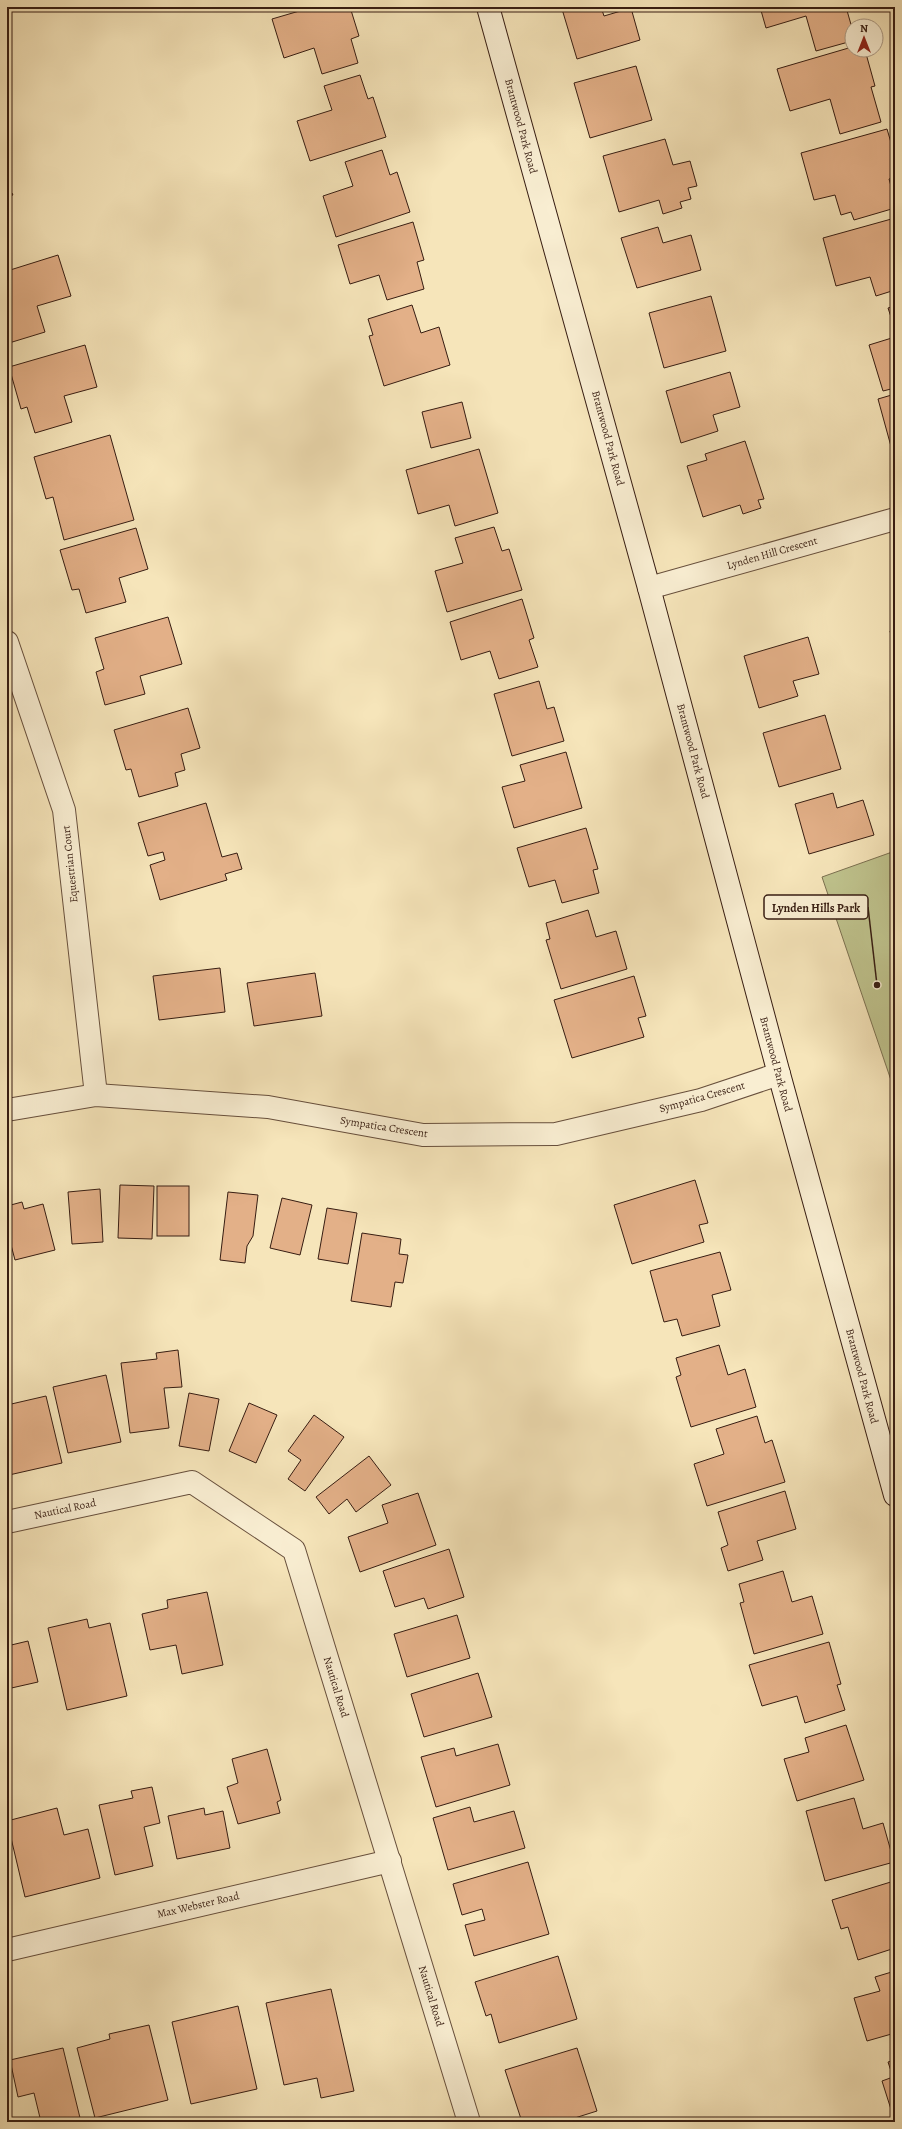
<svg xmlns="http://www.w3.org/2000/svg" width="902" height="2129" viewBox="0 0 902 2129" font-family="Alegreya,serif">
<rect width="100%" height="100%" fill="#f6e5ba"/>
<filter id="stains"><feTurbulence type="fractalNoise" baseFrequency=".005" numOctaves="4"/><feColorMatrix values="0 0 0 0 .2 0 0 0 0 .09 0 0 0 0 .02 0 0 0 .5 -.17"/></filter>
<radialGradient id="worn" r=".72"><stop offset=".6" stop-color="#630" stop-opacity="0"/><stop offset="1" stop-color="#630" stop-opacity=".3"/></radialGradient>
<path fill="#bfc38d" stroke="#7b7050" d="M895 851V1092L822 877Z"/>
<g fill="#e3b088" stroke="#371d12">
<path d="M313 7H350L359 36 351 39 358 63 322 74 314 48 284 58 272 19Z"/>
<path d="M569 7H601L604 16 631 8 640 40 577 59 562 9Z"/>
<path d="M760 7H846L852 28V41L816 51 806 16 766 28Z"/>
<path d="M852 47V50H865L875 86 871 87 881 122 840 134 830 99 790 111 777 69Z"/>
<path d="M636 66 652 120 590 138 574 83Z"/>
<path d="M360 75 368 99 373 97 386 137 310 161 297 121 332 110 324 86Z"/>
<path d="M887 129 895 156V177L889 179 895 200V208L854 220 851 212 841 215 835 195 814 200 801 153Z"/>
<path d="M665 139 673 165 690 161 697 186 688 188 691 199 680 202 682 208 663 214 659 200 619 212 603 156Z"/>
<path d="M382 150 390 175 397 172 410 212 336 237 323 196 353 186 345 162Z"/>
<path d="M7 191 13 194 7 204Z"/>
<path d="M895 218V290L876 296 870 277 836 286 823 238Z"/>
<path d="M413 222 424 260 417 262 424 289 387 300 379 275 350 284 338 245Z"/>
<path d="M658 227 663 243 691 235 701 270 637 288 621 238Z"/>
<path d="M58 255 71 296 37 306 45 332 9 343 7 336V271Z"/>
<path d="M711 296 726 351 664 368 649 313Z"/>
<path d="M412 305 421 333 439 327 450 365 384 386 369 336 373 335 368 319Z"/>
<path d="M895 306V329L888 308Z"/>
<path d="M895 337V388L883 391 869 345Z"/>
<path d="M85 345 97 387 64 396 72 422 35 433 27 407 21 409 9 367Z"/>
<path d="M730 372 740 407 713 415 718 431 681 443 666 391Z"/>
<path d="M895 394V461L878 399Z"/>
<path d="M462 402 471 438 431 448 422 412Z"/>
<path d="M110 435 134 520 64 540 53 497 46 499 34 457Z"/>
<path d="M745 441 764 499 758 500 761 508 743 514 740 505 703 517 687 466 707 460 705 454Z"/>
<path d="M479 449 498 513 455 526 449 505 418 514 406 470Z"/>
<path d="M494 527 502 551 509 549 522 590 447 612 435 571 463 563 455 538Z"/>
<path d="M136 528 148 569 119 578 126 602 86 613 79 589 72 590 60 550Z"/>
<path d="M522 599 534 638 529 640 538 667 499 679 490 651 461 660 450 622Z"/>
<path d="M168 617 182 664 140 676 145 694 105 705 96 672 104 669 95 638Z"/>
<path d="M895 629V650L890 631Z"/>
<path d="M808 637 819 674 793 681 798 696 759 708 744 656Z"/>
<path d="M539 681 547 709 554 707 564 741 512 756 494 694Z"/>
<path d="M188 708 200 748 181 754 185 770 175 773 178 786 139 797 131 769 126 770 114 730Z"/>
<path d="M825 715 841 769 779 787 763 733Z"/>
<path d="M566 752 582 808 514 828 502 787 525 781 520 765Z"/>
<path d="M833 793 837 808 863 800 874 835 809 854 795 804Z"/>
<path d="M206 803 222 857 237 853 242 869 225 874 227 880 160 900 150 865 165 860 163 852 148 856 138 823Z"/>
<path d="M586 828 598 869 593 870 599 893 562 903 555 880 529 887 517 848Z"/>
<path d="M588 910 596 937 616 931 627 969 561 989 546 940 550 939 546 923Z"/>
<path d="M220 968 225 1012 159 1020 153 976Z"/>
<path d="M315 973 322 1016 254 1026 247 983Z"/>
<path d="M634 976 646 1016 638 1018 644 1037 572 1058 554 1000Z"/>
<path d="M695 1180 708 1223 699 1225 704 1242 632 1264 614 1205Z"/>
<path d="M120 1185 154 1186 152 1239 118 1238Z"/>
<rect x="157" y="1186" width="32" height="50"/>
<path d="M100 1189 103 1242 72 1244 68 1192Z"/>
<path d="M228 1192 258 1195 253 1236 247 1246 245 1263 220 1260Z"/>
<path d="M282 1198 312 1205 300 1255 270 1248Z"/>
<path d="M22 1202 24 1209 43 1204 55 1250 15 1260 7 1230V1206Z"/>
<path d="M327 1208 357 1213 348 1264 318 1259Z"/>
<path d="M362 1233 401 1239 399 1254 408 1255 403 1283 395 1282 391 1307 351 1301Z"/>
<path d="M720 1252 731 1290 712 1295 720 1326 682 1336 677 1319 664 1322 650 1271Z"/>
<path d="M719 1345 728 1375 745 1369 756 1407 691 1427 676 1377 681 1375 676 1358Z"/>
<path d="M178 1350 182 1387 164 1388 169 1428 130 1433 121 1363 157 1359 156 1353Z"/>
<path d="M106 1375 121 1442 68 1453 53 1387Z"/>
<path d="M189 1393 219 1399 209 1451 179 1446Z"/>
<path d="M46 1396 62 1463 9 1475 7 1405Z"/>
<path d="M249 1403 277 1415 256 1463 229 1451Z"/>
<path d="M314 1415 344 1437 305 1491 288 1479 301 1460 288 1451Z"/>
<path d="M757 1416 765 1443 772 1440 785 1482 707 1506 694 1464 724 1454 716 1429Z"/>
<path d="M369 1456 391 1485 356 1512 347 1499 329 1514 316 1497Z"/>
<path d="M785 1491 796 1529 757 1541 763 1560 728 1571 721 1548 728 1545 718 1512Z"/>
<path d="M418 1493 436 1545 360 1572 348 1537 388 1523 382 1505Z"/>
<path d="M449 1549 464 1597 428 1609 424 1598 395 1607 383 1571Z"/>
<path d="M783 1571 792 1602 812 1596 823 1634 754 1654 740 1603 744 1602 739 1584Z"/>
<path d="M207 1592 223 1665 182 1674 176 1645 150 1650 142 1614 168 1608 167 1600Z"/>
<path d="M457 1615 470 1658 407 1677 394 1634Z"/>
<path d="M87 1619 89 1628 110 1623 127 1696 67 1710 48 1628Z"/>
<path d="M28 1641 38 1682 7 1689V1646Z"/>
<path d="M829 1642 841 1684 837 1685 845 1710 805 1723 797 1696 762 1706 749 1665Z"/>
<path d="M478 1673 492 1717 424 1737 411 1694Z"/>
<path d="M846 1725 864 1780 797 1801 784 1759 809 1752 805 1738Z"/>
<path d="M498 1744 510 1785 436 1807 421 1757 454 1748 456 1756Z"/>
<path d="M267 1749 281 1800 277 1802 280 1813 238 1824 227 1787 238 1783 232 1759Z"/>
<path d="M152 1787 160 1823 144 1827 153 1866 115 1875 99 1805 133 1798 131 1791Z"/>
<path d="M854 1798 863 1829 883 1823 894 1862 825 1881 806 1811Z"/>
<path d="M470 1807 474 1822 514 1811 525 1848 448 1870 433 1818Z"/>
<path d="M57 1808 64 1835 88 1829 100 1878 25 1897 7 1821Z"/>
<path d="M204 1808 205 1815 223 1811 230 1848 177 1859 168 1816Z"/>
<path d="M528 1862 549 1934 474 1956 465 1925 485 1920 482 1909 462 1915 453 1884Z"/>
<path d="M894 1881 895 1948 858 1960 848 1927 841 1929 832 1900Z"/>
<path d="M558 1956 577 2019 499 2043 491 2014 486 2016 475 1982Z"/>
<path d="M895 1971V2033L867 2041 854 1998 880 1991 875 1977Z"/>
<path d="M331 1989 354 2091 321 2098 317 2078 284 2085 266 2003Z"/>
<path d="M238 2006 257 2089 191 2104 172 2022Z"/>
<path d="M149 2025 168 2100 95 2118 77 2048 110 2039 109 2034Z"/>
<path d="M63 2048 81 2122H41L34 2093 18 2097 10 2060Z"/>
<path d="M577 2048 597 2111 562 2122H522L505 2070Z"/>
<path d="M895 2060V2122L882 2081 893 2077 888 2062Z"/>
<path d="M7 2098 12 2122H7Z"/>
</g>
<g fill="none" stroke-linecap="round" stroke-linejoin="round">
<defs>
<g id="street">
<path d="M649 588 895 519"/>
<path d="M7 642 64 810 96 1095"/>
<path d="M7 1110 96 1095 268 1107 423 1135 556 1134 701 1100 779 1074"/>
<path d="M7 1522 192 1482 294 1550 469 2122"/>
<path d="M7 1950 390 1861"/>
</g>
<path id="secondary" d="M488 7 649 588 779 1074 895 1495"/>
</defs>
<use href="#street" stroke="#674f3c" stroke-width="24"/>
<use href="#secondary" stroke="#371d12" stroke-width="24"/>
<use href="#street" stroke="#f9eed2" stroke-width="22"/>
<use href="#secondary" stroke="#f9eed2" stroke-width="22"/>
</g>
<g text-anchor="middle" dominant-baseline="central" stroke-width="3.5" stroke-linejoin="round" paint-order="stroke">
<g font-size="11" fill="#371d12" stroke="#f9eed2">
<text transform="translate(521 126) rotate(75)">Brantwood Park Road</text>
<text transform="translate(608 438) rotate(75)">Brantwood Park Road</text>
<text transform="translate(772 553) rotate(-16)">Lynden Hill Crescent</text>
<text transform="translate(693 751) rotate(75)">Brantwood Park Road</text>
<text transform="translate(70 864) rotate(-96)">Equestrian Court</text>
<text transform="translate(776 1064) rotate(75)">Brantwood Park Road</text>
<text transform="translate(702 1097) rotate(-16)">Sympatica Crescent</text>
<text transform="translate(384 1127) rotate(9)">Sympatica Crescent</text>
<text transform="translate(862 1376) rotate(75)">Brantwood Park Road</text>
<text transform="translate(65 1509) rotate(-12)">Nautical Road</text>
<text transform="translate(336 1687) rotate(73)">Nautical Road</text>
<text transform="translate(198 1905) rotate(-13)">Max Webster Road</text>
<text transform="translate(431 1996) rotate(73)">Nautical Road</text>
</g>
</g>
<path fill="none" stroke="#371d12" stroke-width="1.5" d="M877 985L868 907"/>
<circle fill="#371d12" stroke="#f9eed2" stroke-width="1.5" cx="877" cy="985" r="4"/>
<rect fill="#f9eed2" stroke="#371d12" stroke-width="1.5" x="764" y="895" width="104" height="24" rx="4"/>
<g font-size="12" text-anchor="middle" font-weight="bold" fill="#371d12">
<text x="816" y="912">Lynden Hills Park</text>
</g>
<rect width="902" height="2129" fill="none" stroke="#f6e5ba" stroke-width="24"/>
<rect x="8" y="8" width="886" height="2113" fill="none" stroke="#371d12" stroke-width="2"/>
<rect x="12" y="12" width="878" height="2105" fill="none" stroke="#371d12"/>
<g transform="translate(864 38)"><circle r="19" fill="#f9eed2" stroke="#ab9a85"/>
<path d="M0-3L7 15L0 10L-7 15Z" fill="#8f2418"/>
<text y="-6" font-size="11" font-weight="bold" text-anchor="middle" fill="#371d12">N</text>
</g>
<rect width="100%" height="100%" filter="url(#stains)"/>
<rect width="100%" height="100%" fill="url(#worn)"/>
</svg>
